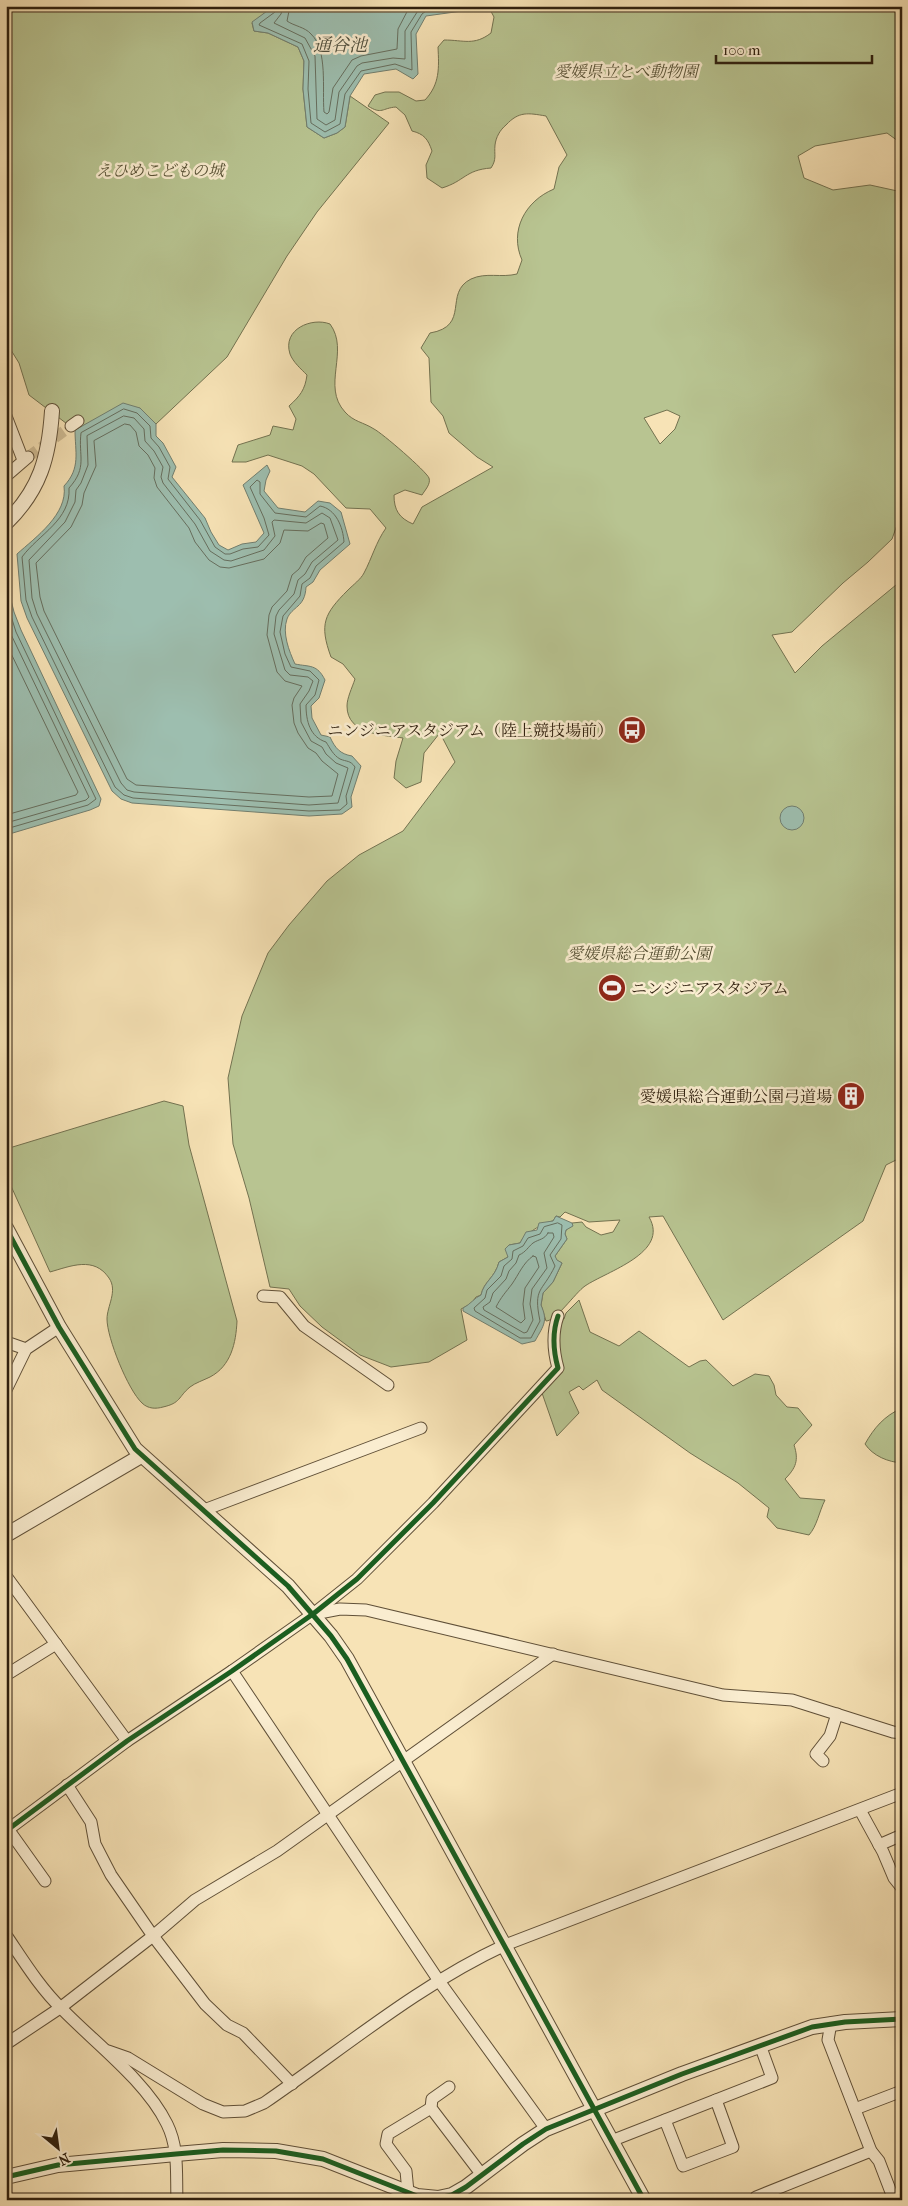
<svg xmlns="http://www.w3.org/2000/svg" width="908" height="2206" viewBox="0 0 908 2206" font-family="'IM FELL French Canon','Noto Serif JP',serif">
<rect width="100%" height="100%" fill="#f7e3b6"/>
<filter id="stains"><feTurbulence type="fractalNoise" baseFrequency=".004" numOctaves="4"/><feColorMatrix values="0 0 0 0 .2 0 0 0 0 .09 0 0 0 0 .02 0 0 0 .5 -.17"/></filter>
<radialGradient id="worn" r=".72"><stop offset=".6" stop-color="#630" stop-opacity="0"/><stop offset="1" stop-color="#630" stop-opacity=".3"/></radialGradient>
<g fill="#b8c491" stroke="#737250" fill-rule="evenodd">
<path d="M6 6H274L252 23 254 31 268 33 298 47 304 61 303 89 307 127 324 138 337 133 345 127 350 96 389 123 317 212 287 256 227 357 156 424 140 408 75 430 29 395 19 363 6 342Z"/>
<path d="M488 6H902V139L898 141 887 133 815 146 798 156 804 178 833 190 870 185 902 192V511L892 539 868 562 843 583 792 632 772 635 795 673 822 646 902 580V1155L896 1160 886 1165 863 1221 723 1320 663 1216 649 1217C670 1253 607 1271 585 1286 575 1293 556 1321 546 1321L541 1305 543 1293 553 1282 562 1263 556 1260 555 1256 567 1239 565 1234 566 1230 572 1226V1223L582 1222 586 1227 601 1235 613 1232 620 1220 589 1222 565 1212 560 1217 556 1216 553 1221C544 1222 523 1235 520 1243L509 1245 508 1257 499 1262C495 1278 484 1281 481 1295L476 1297 471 1304 461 1309 467 1340 429 1362 391 1367 360 1355 322 1327 300 1306 289 1289 270 1287 249 1198 233 1144 228 1078 242 1016 268 953 289 925 327 881 359 855 403 831 455 762 441 735 439 734 424 753 421 782 406 788 394 778 396 761 403 738C384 735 347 735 347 706 347 698 352 688 355 679L343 664 331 657C319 624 324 614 348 590 353 585 361 579 364 573 372 558 376 542 386 528L370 509 346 508 314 474 302 466 268 455 246 462H232L238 445 270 435 273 426 293 430 296 419 289 406C300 396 305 390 307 375 301 369 293 362 290 354 282 329 312 317 330 324 350 351 321 386 345 412 354 422 363 422 374 429 382 433 426 471 429 478 431 484 425 490 422 495L405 490 394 495C394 510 399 518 413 524L422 507 493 467 477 457 449 433 443 416 431 402 429 358 421 348 430 333C471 326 443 293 471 279 486 272 501 278 517 274L522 260C509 231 525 201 554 189L559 167 567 155 546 116C528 113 519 111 506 125 500 130 496 137 495 145 494 155 497 159 491 168 465 170 465 181 442 188L427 178 426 165 432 151C428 139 424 134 412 131L405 115 396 107C382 108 382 115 368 106L375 95 385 92H399L416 101 425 100C440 84 439 68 438 47L444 40C464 40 474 46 491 33L494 17ZM667 410 680 416 675 429 660 444 644 418Z"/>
<path d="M164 1101 183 1106 189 1145 237 1321C236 1343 231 1366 210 1377 204 1380 195 1383 190 1387 178 1397 181 1403 163 1407 156 1409 148 1409 142 1403 128 1390 107 1338 107 1319 107 1306 118 1291 109 1278 94 1256 71 1266 50 1272L6 1175V1149Z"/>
<path d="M579 1300 590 1332 619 1346 639 1331 689 1367 700 1361 706 1360 733 1386 755 1374 769 1376 774 1385 776 1395 787 1407 798 1408 812 1425 794 1445C799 1460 796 1468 785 1479L800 1498 825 1500C819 1512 817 1526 809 1535L777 1528 767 1517 769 1508 738 1483 690 1453 602 1390 597 1380 583 1390 579 1386 569 1392 579 1413 557 1436 542 1393 561 1371 557 1346 560 1320 564 1319 566 1313Z"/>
<path d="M902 1408V1463C888 1462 873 1456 865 1444 874 1428 884 1416 902 1408Z"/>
</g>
<g fill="#9dbeaf" stroke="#717e6f">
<path d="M274 6H460L462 11 426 16 416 34 418 74 413 79 396 69 364 74 350 96 345 127 337 133 324 138 307 127 303 89 304 61 298 47 268 33 254 31 252 22Z"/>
<path d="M123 403 140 408 156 424V436L163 443 176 467 172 477 205 518 211 532 219 545 228 550 242 544 256 542 264 533 243 485 267 465 270 471 266 480 264 491 278 508 305 512 318 501 330 503 341 512 350 544 320 570 313 582 306 587C305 608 292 606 287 619 282 633 289 651 295 664 310 667 317 664 325 680L319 698 311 706 312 718 321 735 330 737C335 748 340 754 352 756L361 766 351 797 352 807 342 814 309 816 132 803 121 799 112 791 27 618 21 601 17 554C36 537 68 514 64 486 81 468 75 452 75 430Z"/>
<path d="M6 580 14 612 21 630 101 799 99 806 90 810 6 835Z"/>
<circle cx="792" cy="818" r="12"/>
<path d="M556 1216 572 1223 573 1226 566 1230 565 1234 567 1239 555 1256 557 1260 562 1263 553 1282 543 1293 541 1305C548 1321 544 1325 535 1341L522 1344 463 1311V1308C471 1304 474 1298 481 1295 484 1281 495 1278 499 1262L508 1257 505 1249 509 1245 520 1243 526 1232 537 1230 539 1223 553 1221Z"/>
</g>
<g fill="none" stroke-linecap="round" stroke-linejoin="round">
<g stroke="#666e5e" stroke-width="1">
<path d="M276 6 275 12 260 23 259 25 302 44 309 61 308 89 311 123 325 132 340 124 345 94 361 71 395 64 412 70 411 32 422 14 426 11 456 6"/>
<path d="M283 6 281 14 274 23 305 38 315 56 317 119 326 125 335 120 339 92 357 66 362 63 393 58 405 59V31L421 6"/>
<path d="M290 6 287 21C294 26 305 27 311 34 328 50 322 89 324 112L327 114 329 112 333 88 352 60 361 56 397 49 398 29 410 6"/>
<path d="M124 409 137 413 150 426 151 438 159 447 170 467 168 479 200 520 215 547 225 554H230L243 549 258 547 269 535 264 518 250 487 257 480 260 482V494L275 513 306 517 320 506C336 509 343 527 344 542L316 566 310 578 302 584 300 596 283 616 280 632 285 654 291 667 310 671 319 680 315 695 306 705C306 721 310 737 326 742 330 748 333 755 340 759 347 762 350 760 355 767L346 796 347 804 340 810 309 811 133 798 124 795 115 787 32 617 26 600 22 557C39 534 71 520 69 488 88 467 78 456 81 433Z"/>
<path d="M124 416 134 418 144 429 145 441 154 451 163 467 161 477 163 483 195 524 210 551 224 560 231 561 264 550 275 536 272 522 274 520 306 523 322 513 330 518 338 540 312 562 305 574 298 580 294 594 279 610 276 616 274 634 285 670 290 675 308 677 313 681 309 691 300 704 301 722 311 741 322 747 326 754 336 763 348 768 338 803 309 805 134 792 127 790 121 783 37 614 32 598 29 560 65 522 75 502 76 490 81 483 88 465 87 436Z"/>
<path d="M125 424 130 425 136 432 139 446 148 455 155 468 154 478 157 487 189 528 195 542 209 560 220 567 229 568 264 559 280 543 284 530 308 531 321 523 324 524 328 538 306 557 299 569 292 575 287 591 272 607 269 615 267 635 277 672 285 681 302 686 294 698 292 705 294 723 298 733 308 748 316 753 322 761 338 774 332 796 309 797 136 785 127 779 44 611 40 597 36 563 71 527 82 505 84 493 96 466 94 441Z"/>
<path d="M6 600 16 632 96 799 88 805 6 829"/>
<path d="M6 624 89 797 86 800 6 823"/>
<path d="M6 643 78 792 76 795 6 815"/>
<path d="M558 1223 562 1225 561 1239 550 1255 555 1266C542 1293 533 1287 540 1321L531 1338H520L475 1311 474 1308 485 1298 487 1290 501 1276 504 1266 512 1259 513 1251 523 1246 528 1238 540 1234 544 1227Z"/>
<path d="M548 1233H553L554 1237 544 1253 547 1268 532 1289 530 1304 533 1320 527 1332 524 1333 484 1310 483 1307 490 1302 493 1293 506 1279 509 1271 516 1263 519 1255C526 1252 528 1247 533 1243 539 1239 544 1240 548 1233Z"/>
<path d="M533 1256 536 1257 539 1267 525 1288 523 1304 525 1319 521 1323 496 1307C501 1297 506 1292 512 1284 519 1274 523 1263 533 1256Z"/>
</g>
<path stroke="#cfbc94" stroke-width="11" stroke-dasharray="11 5.5" stroke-linecap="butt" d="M28 457 71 426"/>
<defs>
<g id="minor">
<path d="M6 416 23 460"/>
<path d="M71 426 78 421"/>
<path d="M6 476 28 457"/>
<path d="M263 1296 280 1297 304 1326 388 1385"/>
<path d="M6 1342 26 1349"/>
<path d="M6 1390 26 1349 59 1327"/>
<path d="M204 1510 421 1428"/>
<path d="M6 1576 127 1741"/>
<path d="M314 1614 340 1609 366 1610 723 1695 792 1700 893 1732 902 1733"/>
<path d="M232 1671 439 1981 546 2129"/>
<path d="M6 1675 56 1644"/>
<path d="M823 1761 816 1754 830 1736 837 1714"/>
<path d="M67 1785 91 1822 95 1844 111 1875 153 1936 205 2004 227 2025 243 2033 292 2084"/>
<path d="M860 1810 883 1852 894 1878 902 1888"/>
<path d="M8 1829 45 1881"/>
<path d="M6 1831 127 1741 232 1671 313 1614 357 1579 433 1503 558 1368C553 1350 552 1333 558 1316"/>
<path d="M879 1845 902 1835"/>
<path d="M6 1935C23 1960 40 1988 62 2009 95 2043 146 2081 167 2124 179 2148 176 2174 177 2200"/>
<path d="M831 2023 828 2040 871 2151 879 2161 894 2200"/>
<path d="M6 2044 60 2008 153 1936 195 1900 277 1851 553 1654"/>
<path d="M108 2051 128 2058 203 2104 223 2112 245 2111 264 2103C343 2049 417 1986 505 1945L902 1793"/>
<path d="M449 2087 432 2099 431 2108 482 2175"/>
<path d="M855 2109 902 2091"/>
<path d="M665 2120 683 2166 733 2147 716 2100"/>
<path d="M611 2141 772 2078 760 2045"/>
<path d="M408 2192 406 2171 386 2144 388 2134 431 2108"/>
<path d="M757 2200 756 2197 871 2151"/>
</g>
<g id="tertiary">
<path d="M6 523C40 490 49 457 52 411"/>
<path d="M6 1228 59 1327 135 1449 288 1586 331 1636 347 1659 644 2200"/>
<path d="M6 1535 141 1456"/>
<path d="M6 2177 58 2165 176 2154 223 2150 276 2151 323 2159 417 2196 438 2198 452 2195 466 2187 523 2144 546 2129 682 2074 812 2027 845 2022 902 2019"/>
</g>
</defs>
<use href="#minor" stroke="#605038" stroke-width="13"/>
<use href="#tertiary" stroke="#605038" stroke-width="16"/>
<use href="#minor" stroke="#faedd0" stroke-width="11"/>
<use href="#tertiary" stroke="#faedd0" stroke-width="14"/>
<defs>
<g id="cycleway">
<path d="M6 1228 59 1327 135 1449 288 1586 331 1636 347 1659 644 2200"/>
<path d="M6 1831 127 1741 232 1671 313 1614 357 1579 433 1503 558 1368C553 1350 552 1333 558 1316"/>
<path d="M6 2177 58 2165 176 2154 223 2150 276 2151 323 2159 417 2196 438 2198 452 2195 466 2187 523 2144 546 2129 682 2074 812 2027 845 2022 902 2019"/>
</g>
</defs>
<use href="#cycleway" stroke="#faedd0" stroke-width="8"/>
<use href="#cycleway" stroke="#1b5e20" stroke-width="5"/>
</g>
<defs>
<symbol id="bus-disc" viewBox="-11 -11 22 22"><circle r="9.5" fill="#8f2418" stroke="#faedd0"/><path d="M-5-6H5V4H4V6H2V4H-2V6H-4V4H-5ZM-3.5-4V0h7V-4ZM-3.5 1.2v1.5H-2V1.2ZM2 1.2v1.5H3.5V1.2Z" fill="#fff"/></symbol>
<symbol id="stadium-disc" viewBox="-11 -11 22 22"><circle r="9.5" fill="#8f2418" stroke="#faedd0"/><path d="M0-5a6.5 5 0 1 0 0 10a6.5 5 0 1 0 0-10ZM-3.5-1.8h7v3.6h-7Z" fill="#fff"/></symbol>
<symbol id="building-disc" viewBox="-11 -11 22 22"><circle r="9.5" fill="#8f2418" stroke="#faedd0"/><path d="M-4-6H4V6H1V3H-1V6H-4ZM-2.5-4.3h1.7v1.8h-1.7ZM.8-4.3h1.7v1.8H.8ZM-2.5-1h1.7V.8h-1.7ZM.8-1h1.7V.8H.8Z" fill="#fff"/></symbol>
</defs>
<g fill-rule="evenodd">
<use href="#bus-disc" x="616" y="714" width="32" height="32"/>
<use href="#stadium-disc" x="596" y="972" width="32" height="32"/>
<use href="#building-disc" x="835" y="1080" width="32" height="32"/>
</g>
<g text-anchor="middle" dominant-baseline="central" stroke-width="5" stroke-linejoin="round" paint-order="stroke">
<g font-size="16" font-style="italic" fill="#575135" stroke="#faedd0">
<text x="626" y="71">愛媛県立とべ動物園</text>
<text x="160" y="170">えひめこどもの城</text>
<text x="639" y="953">愛媛県総合運動公園</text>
</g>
<g font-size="16" fill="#2e1f0e" stroke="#faedd0" text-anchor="end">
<text x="613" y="730">ニンジニアスタジアム（陸上競技場前）</text>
<text x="631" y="988" text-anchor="start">ニンジニアスタジアム</text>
<text x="832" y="1096">愛媛県総合運動公園弓道場</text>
</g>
<g font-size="18" font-style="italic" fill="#4f4f3e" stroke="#faedd0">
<text x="340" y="45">通谷池</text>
</g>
</g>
<rect width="908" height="2206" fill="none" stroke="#f7e3b6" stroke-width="25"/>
<rect x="8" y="8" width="893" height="2191" fill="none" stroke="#2e1f0e" stroke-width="2.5"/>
<rect x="12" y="12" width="883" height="2181" fill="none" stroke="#2e1f0e"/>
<g transform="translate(58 2148) rotate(151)" stroke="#faedd0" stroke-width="4" paint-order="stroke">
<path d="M0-4L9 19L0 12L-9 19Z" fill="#2e1f0e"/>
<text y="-8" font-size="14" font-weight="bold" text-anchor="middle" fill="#2e1f0e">N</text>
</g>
<path d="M716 55v8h156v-8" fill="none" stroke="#2e1f0e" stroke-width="2.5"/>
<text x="723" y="55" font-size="15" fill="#2e1f0e" stroke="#faedd0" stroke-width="4" paint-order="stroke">100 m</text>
<rect width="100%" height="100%" filter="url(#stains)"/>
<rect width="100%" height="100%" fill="url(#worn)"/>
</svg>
